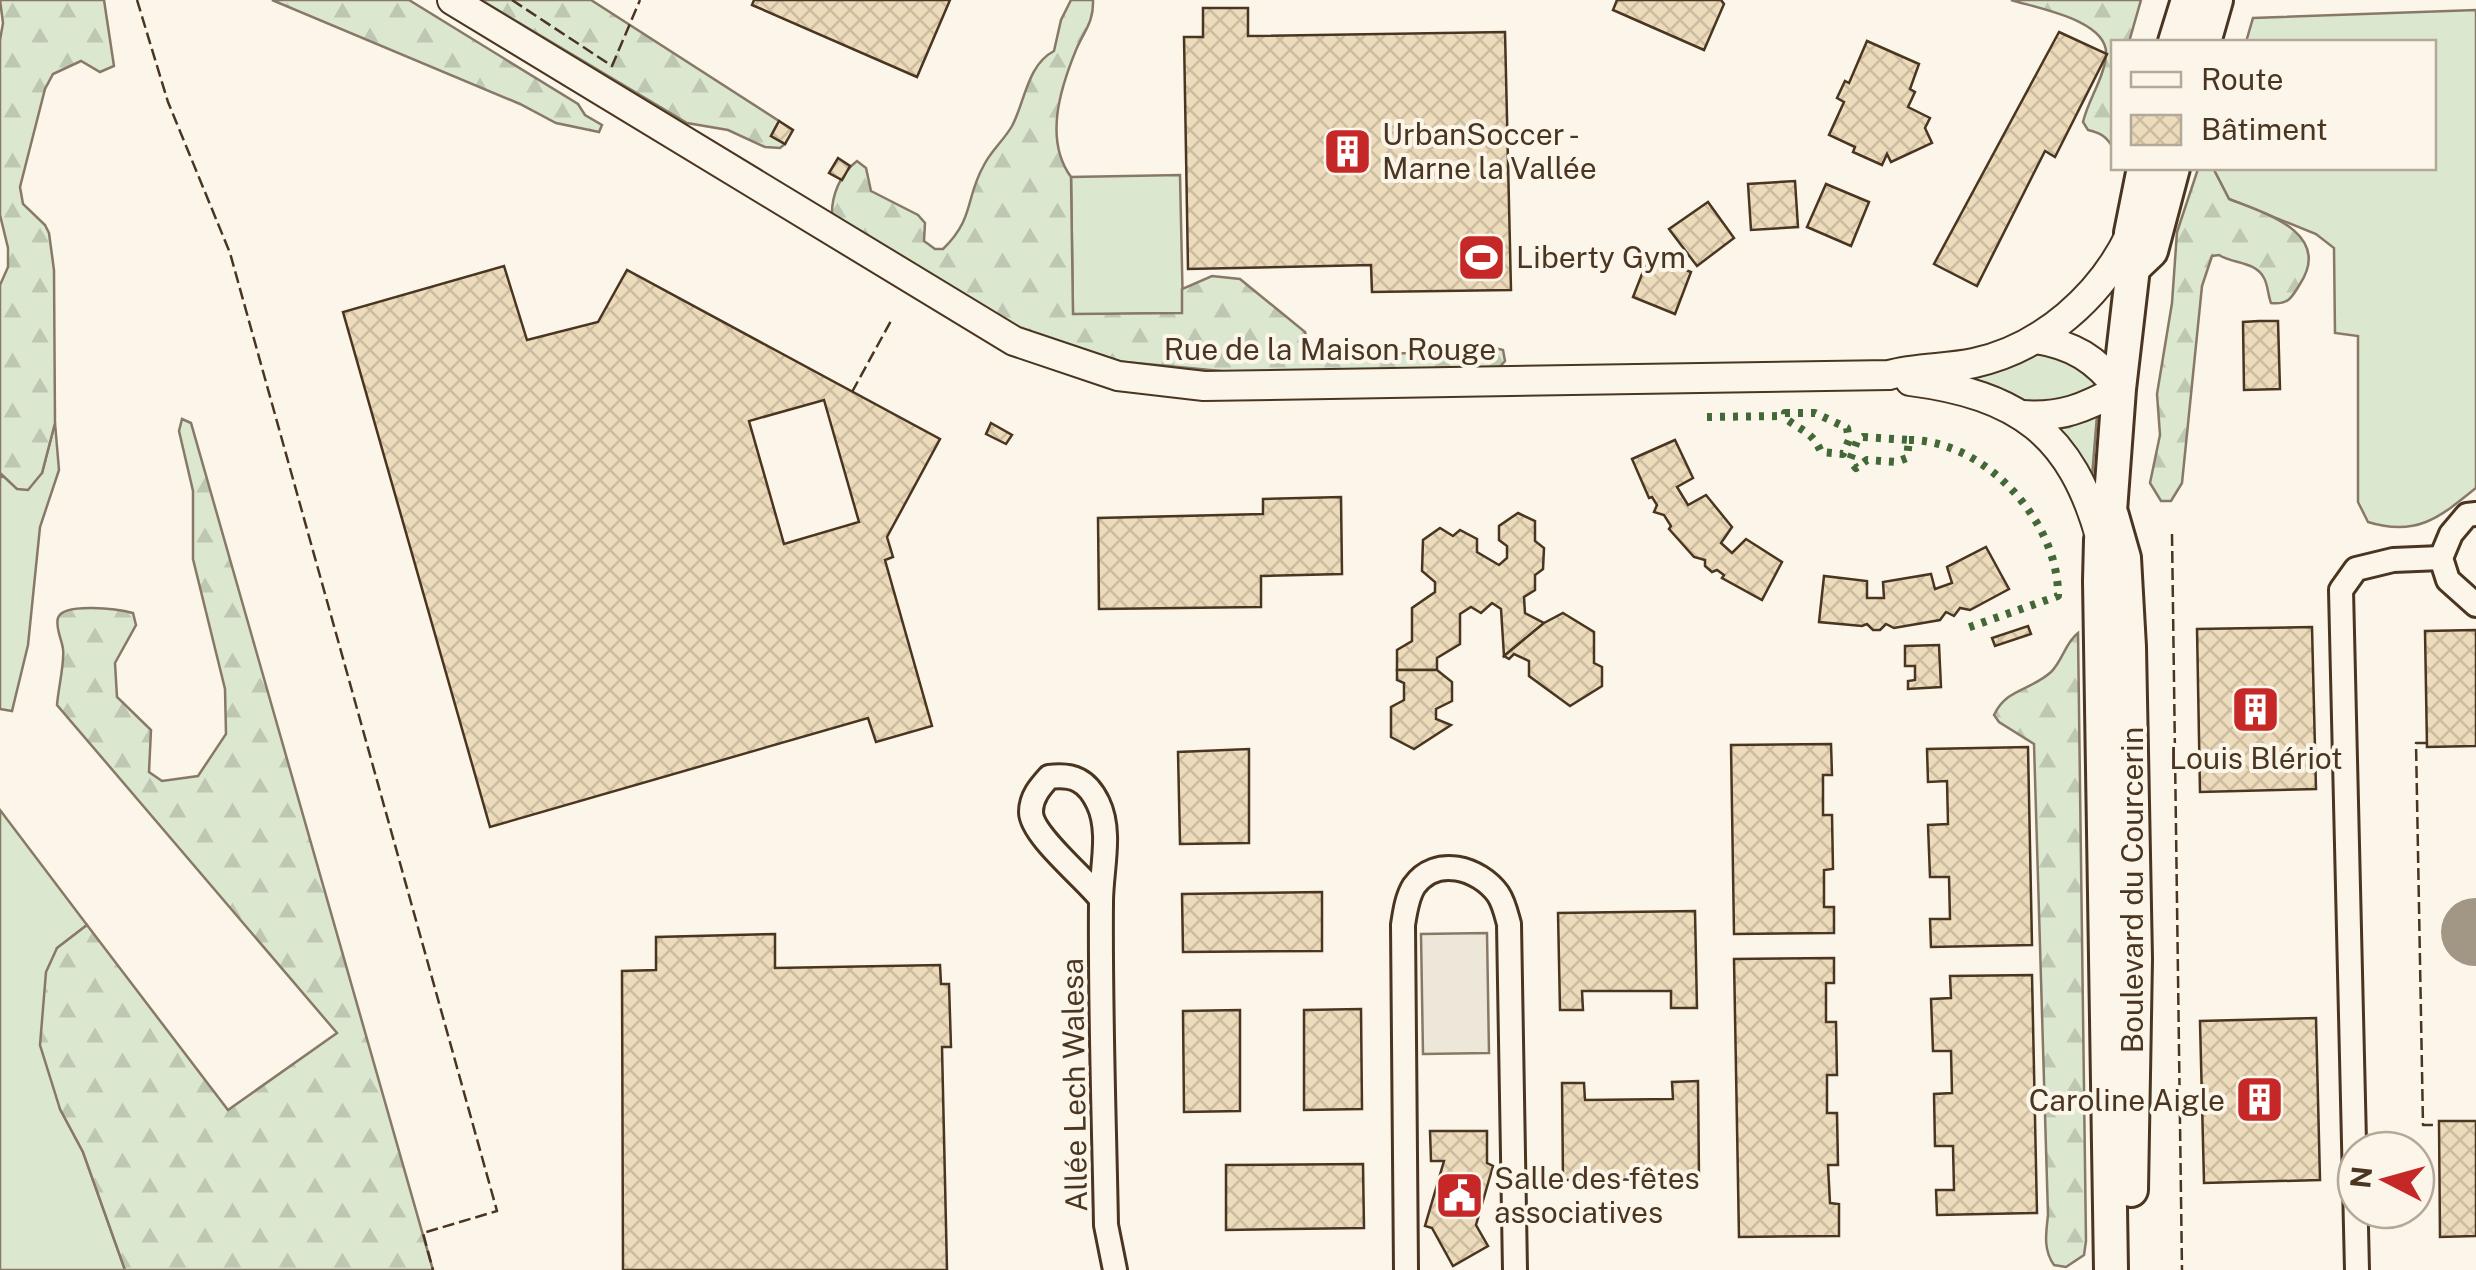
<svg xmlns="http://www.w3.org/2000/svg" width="2476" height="1270" viewBox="0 0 2476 1270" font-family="'Public Sans',sans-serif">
<defs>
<pattern id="forest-firs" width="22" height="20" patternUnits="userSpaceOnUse" patternTransform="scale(2.5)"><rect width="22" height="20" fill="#dce7d0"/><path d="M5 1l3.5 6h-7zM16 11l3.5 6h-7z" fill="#bec7b2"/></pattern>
<pattern id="building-cross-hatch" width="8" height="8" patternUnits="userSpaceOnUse" patternTransform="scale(2.5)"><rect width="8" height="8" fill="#ecdcbc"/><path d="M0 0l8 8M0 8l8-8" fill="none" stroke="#ccbda1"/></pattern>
</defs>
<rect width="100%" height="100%" fill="#fbf6e9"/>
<g fill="#dce7d0" stroke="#887966" stroke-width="2.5">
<path d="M2476 10V488C2439 518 2416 537 2368 522L2358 502V336L2335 333 2334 248 2316 234 2229 199 2213 168H2434V42H2246L2253 18Z"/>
<path d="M1180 175 1183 313 1073 315 1071 177Z"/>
<path d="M2041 354 2073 360 2096 381 2095 385 2071 401 2026 402 1966 378 2024 357Z"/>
<path d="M2097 415 2092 477H2091L2056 429 2069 427Z"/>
<path d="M55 423 59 470 40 527 28 645 12 711 0 709V473L2 477 42 473Z"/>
<path d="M0 810 87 925 57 948 60 1109 83 1152 125 1270H0Z"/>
</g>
<g fill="url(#forest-firs)" stroke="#887966" stroke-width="2.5">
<path d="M0 0H104L114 66 100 72 81 61 53 74 45 89 20 187 23 204 45 225 49 233 54 270 55 423 42 473 28 490 17 489 0 473V285L8 267V248L0 215V40L3 23Z"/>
<path d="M272 0H409L578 104 585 115 602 125 599 132 556 123 520 104Z"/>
<path d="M481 0H591L779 121 771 136 785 144 780 148 765 147 728 130 687 123Z"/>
<path d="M1071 0H1093C1094 22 1084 31 1076 50 1060 89 1044 140 1071 177L1073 314 1182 313V289L1212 276 1240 279 1305 332 1313 356 1479 351 1491 347 1503 350 1505 361 1499 368 1242 373 1115 361 1028 332 993 314 832 217C831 196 840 174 857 161L866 168 871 191 918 215 925 223 924 241 935 249H943C975 218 965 198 984 165 991 151 1004 140 1012 126 1025 102 1027 65 1054 51L1061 20Z"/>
<path d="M2011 0H2141L2129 42H2114L2113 148C2107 137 2101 133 2088 130L2083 122C2088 100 2104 78 2106 56 2110 20 2036 8 2011 0Z"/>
<path d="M2213 168 2229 199C2265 213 2333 233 2300 284 2292 297 2289 305 2271 303 2268 296 2268 285 2264 278 2255 261 2233 264 2219 255L2212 256 2202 286 2182 483 2171 501H2161L2150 483 2160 435 2157 394 2172 303 2177 232 2198 169Z"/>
<path d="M182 419 191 423 433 1270H125L83 1152 60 1109 40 1045 46 972 57 948 87 925 228 1110 337 1033 57 705C58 690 65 661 63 649 62 640 55 627 58 618 63 602 119 609 133 613L136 625 115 663 117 697 151 730 149 772 162 781 198 776 226 734 225 689 193 559V491L179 431Z"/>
<path d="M2078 633 2086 1241 2084 1255 2066 1267 2054 1265C2043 1250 2046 1233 2048 1215L2034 744 1999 722 1994 715C2007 688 2030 691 2051 672 2063 660 2065 643 2078 633Z"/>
</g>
<path fill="#ede7d9" stroke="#887966" stroke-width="2.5" d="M1487 933 1489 1053 1423 1054 1421 934Z"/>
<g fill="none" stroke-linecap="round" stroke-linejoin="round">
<path stroke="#a29684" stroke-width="68" d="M2475 932H2476"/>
</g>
<g fill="url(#building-cross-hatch)" stroke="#4a3520" stroke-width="2.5" fill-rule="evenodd">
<path d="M754 0H950L917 77 752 5Z"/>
<path d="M1617 0H1721L1724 4 1704 50 1613 10Z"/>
<path d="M1203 8H1248V36L1505 32 1511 290 1372 292 1371 265 1188 269 1184 37H1203Z"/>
<path d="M2059 32 2107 54 2055 157 2045 151 1977 286 1934 264Z"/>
<path d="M1867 41 1919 64 1910 89 1915 92 1908 107 1930 118 1925 128 1932 143 1891 162 1887 154 1882 165 1853 152 1855 147 1829 135 1844 102 1837 98 1845 81 1849 83Z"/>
<path d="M779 121 793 130 785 144 771 136Z"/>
<path d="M838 158 850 166 842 180 829 173Z"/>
<path d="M1795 181 1798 227 1751 230 1748 184Z"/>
<path d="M1826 184 1869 202 1851 246 1807 227Z"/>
<path d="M1708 202 1734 238 1697 266 1669 229Z"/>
<path d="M1649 256 1691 272 1675 314 1633 297Z"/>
<path d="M504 266 527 340 598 322 627 270 940 439 887 537 893 557 885 560 932 726 876 742 868 718 490 827 343 312ZM824 400 859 522 784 544 749 421Z"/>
<path d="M2259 321H2278L2280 389 2244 390 2243 322Z"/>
<path d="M991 423 1012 435 1006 444 986 434Z"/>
<path d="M1675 440 1693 478 1677 487 1688 505 1706 495 1732 527 1721 543 1732 553 1746 539 1782 562 1762 600 1722 578 1724 575 1717 570 1712 572 1705 566V560L1694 557 1669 529 1671 526 1664 515 1654 512 1657 505 1652 497 1649 498 1632 459Z"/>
<path d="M1341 497 1342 574 1261 576V607L1099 609 1098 518 1263 514V499Z"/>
<path d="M1518 513 1535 521V541L1544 548 1543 569 1535 575V590L1524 597 1525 613 1544 623 1504 656 1501 609 1492 603 1481 613 1471 607 1460 614V644L1437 658V670H1397V650L1412 641V608L1435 592V582L1422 571 1423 540 1440 528 1453 536 1460 530 1477 539V552L1499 565 1507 558V546L1499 540V526Z"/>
<path d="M1986 547 2009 589 1970 610 1960 608 1954 616 1946 612 1940 620 1894 628 1886 624 1880 630H1873L1867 624 1862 626 1819 622 1824 576 1867 581V598H1884L1883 582 1931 574 1935 589 1952 583 1947 567Z"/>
<path d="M1563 613 1594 632V663L1602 667V686L1570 706 1529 676V661L1514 654 1509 659 1504 656 1544 623Z"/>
<path d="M2028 626 2031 634 1995 646 1992 638Z"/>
<path d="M2312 627 2316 789 2200 792 2197 629Z"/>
<path d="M2476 630V746L2427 747 2425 631Z"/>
<path d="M1939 645 1941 687 1908 689V681L1915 680V666H1905V646Z"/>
<path d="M1397 670H1437L1452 682V701L1436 709V719L1451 725 1414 749 1391 737V707L1404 700V683L1397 680Z"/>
<path d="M1831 744 1832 775H1823V815H1832L1833 869 1824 870V907H1834V933L1734 934 1731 745Z"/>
<path d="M2028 747 2032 945 1931 947 1930 919H1950L1949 877H1930L1928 825 1948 824 1947 781 1928 782 1927 749Z"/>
<path d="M1249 749V843L1180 844 1178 752Z"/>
<path d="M1322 892V951L1183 952 1182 894Z"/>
<path d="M1695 911 1697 1008H1671V991H1582L1583 1010H1560L1558 913Z"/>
<path d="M775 934V968L940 965 941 984H949L951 1047H942L947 1270H623L622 971 656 970V937Z"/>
<path d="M1834 958V983H1826V1022H1836L1837 1075H1827V1113H1837L1838 1165H1828L1830 1203 1839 1204V1236L1739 1237 1734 959Z"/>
<path d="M2032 975 2037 1213 1937 1215 1936 1190H1954L1953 1146H1935L1934 1094 1952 1093 1951 1051H1933L1931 999 1951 998 1950 976Z"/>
<path d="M1361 1009 1362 1109 1304 1110V1010Z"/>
<path d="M1240 1010V1111L1184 1112 1183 1011Z"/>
<path d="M2316 1018 2320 1180 2204 1183 2200 1021Z"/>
<path d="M1698 1081 1699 1179 1563 1180 1562 1083H1584L1585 1100 1673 1099 1672 1082Z"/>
<path d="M2439 1121H2476V1236L2440 1237Z"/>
<path d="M1430 1131H1487V1163L1493 1166 1476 1225 1488 1246 1453 1266 1432 1228 1425 1226 1444 1161H1431Z"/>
<path d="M1363 1164 1364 1228 1226 1230V1165Z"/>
</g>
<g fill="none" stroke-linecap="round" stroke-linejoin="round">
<defs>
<g id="minor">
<path d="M2476 514 2467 515 2451 534 2441 558 2448 580 2476 605"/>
<path d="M1101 899C1086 879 1031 835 1031 812 1031 797 1040 787 1049 777 1073 774 1087 780 1098 803 1112 832 1101 870 1101 902 1100 1009 1104 1118 1106 1225L1115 1270"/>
<path d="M1406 1270 1403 925C1405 912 1407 897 1414 886 1436 855 1479 868 1498 894 1504 903 1506 913 1509 924L1515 1270"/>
<path d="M2357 1270 2341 590 2356 569 2393 560 2441 558"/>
</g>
<g id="tertiary">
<path d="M452 0 1014 341 1118 376 1204 386 1889 375C1917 367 1946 369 1974 363 2043 348 2102 295 2131 233"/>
<path d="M1910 381C2018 395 2072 433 2101 540"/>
<path d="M2021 415C2061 418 2085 408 2119 389 2096 359 2073 345 2036 339"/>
</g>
<g id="secondary">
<path d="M2175 42 2188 0"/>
<path d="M2204 42 2216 0"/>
<path d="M2133 268 2151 251 2173 168"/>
<path d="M2112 516 2124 558 2129 647 2135 959 2131 1190"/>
<path d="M2111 1270 2100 581 2101 540 2110 511 2119 389 2133 268 2131 233 2144 168"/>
</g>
</defs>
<use href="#minor" stroke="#4a3520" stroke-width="28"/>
<use href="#tertiary" stroke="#4a3520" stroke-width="32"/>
<use href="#secondary" stroke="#4a3520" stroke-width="38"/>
<use href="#minor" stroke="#fbf6e9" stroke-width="22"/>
<use href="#tertiary" stroke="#fbf6e9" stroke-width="28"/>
<use href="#secondary" stroke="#fbf6e9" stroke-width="32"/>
<g stroke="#436837" stroke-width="8" stroke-dasharray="5 8" stroke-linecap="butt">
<path d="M1785 413H1815L1847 428 1849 440 1843 454 1821 452C1813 432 1800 430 1785 418Z"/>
<path d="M1707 417 1785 416"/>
<path d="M1863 437 1909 440 1907 458 1896 462 1867 460 1856 468 1850 460 1857 441Z"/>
<path d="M1909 440C1985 440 2059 522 2058 596L1967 628"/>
</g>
<g stroke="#4a3520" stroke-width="2.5" stroke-dasharray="12 5" stroke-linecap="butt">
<path d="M137 0 168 102 230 253 497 1211 423 1233 433 1270"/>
<path d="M512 0 612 66 640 0"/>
<path d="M852 392 892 319"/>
<path d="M2172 534 2182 1270"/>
<path d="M2427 743H2416L2423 1125H2439"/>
</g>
</g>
<defs>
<symbol id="building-square" viewBox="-11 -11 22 22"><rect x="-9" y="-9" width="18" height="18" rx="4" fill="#c62828" stroke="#fbf6e9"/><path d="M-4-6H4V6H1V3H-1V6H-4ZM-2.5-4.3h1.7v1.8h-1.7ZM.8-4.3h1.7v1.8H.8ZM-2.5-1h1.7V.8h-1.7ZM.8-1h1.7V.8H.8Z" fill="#fff"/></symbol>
<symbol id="stadium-square" viewBox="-11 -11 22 22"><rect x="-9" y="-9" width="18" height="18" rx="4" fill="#c62828" stroke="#fbf6e9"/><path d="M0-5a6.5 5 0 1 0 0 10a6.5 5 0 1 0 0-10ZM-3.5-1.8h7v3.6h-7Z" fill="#fff"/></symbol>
<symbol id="civic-square" viewBox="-11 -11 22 22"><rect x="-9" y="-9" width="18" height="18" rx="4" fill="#c62828" stroke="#fbf6e9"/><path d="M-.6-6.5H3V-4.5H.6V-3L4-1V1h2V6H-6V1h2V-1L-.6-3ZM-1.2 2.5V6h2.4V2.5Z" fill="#fff"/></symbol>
</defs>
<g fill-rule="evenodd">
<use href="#building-square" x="1320" y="124" width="55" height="55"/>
<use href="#stadium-square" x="1454" y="230" width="55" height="55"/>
<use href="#building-square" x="2228" y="682" width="55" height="55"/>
<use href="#building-square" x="2232" y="1072" width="55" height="55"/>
<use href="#civic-square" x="1432" y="1168" width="55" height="55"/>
</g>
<g text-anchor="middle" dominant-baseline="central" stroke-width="8" stroke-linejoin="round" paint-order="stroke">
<g font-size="30" fill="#4a3520" stroke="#fbf6e9" text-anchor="start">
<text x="1382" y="134">UrbanSoccer -<tspan x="1382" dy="34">Marne la Vallée</tspan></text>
<text x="1516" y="257">Liberty Gym</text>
<text x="2256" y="758" text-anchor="middle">Louis Blériot</text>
<text x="2225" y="1100" text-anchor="end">Caroline Aigle</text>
<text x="1494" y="1178">Salle des fêtes<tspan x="1494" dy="34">associatives</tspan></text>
</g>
<g font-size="30" fill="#4a3520" stroke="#fbf6e9">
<text x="1330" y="349">Rue de la Maison Rouge</text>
<text transform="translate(2132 890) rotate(-90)">Boulevard du Courcerin</text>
<text transform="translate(1074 1085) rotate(-91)">Allée Lech Walesa</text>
</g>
</g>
<rect x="2111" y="40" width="325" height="130" fill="#fbf6e9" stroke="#b4a999" stroke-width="2.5"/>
<rect x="2131" y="72" width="50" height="15" fill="#fbf6e9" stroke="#b4a999" stroke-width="2.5"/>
<text x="2201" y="90" font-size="30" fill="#4a3520">Route</text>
<rect x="2131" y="115" width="50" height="30" fill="url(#building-cross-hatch)" stroke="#b4a999" stroke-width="2.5"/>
<text x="2201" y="140" font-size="30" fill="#4a3520">Bâtiment</text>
<g transform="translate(2386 1180) rotate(276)"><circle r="48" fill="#fbf6e9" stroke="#b4a999" stroke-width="2.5"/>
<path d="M0-8L18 38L0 25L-18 38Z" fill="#c62828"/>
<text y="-15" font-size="28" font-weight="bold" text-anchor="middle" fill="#4a3520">N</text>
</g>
</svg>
